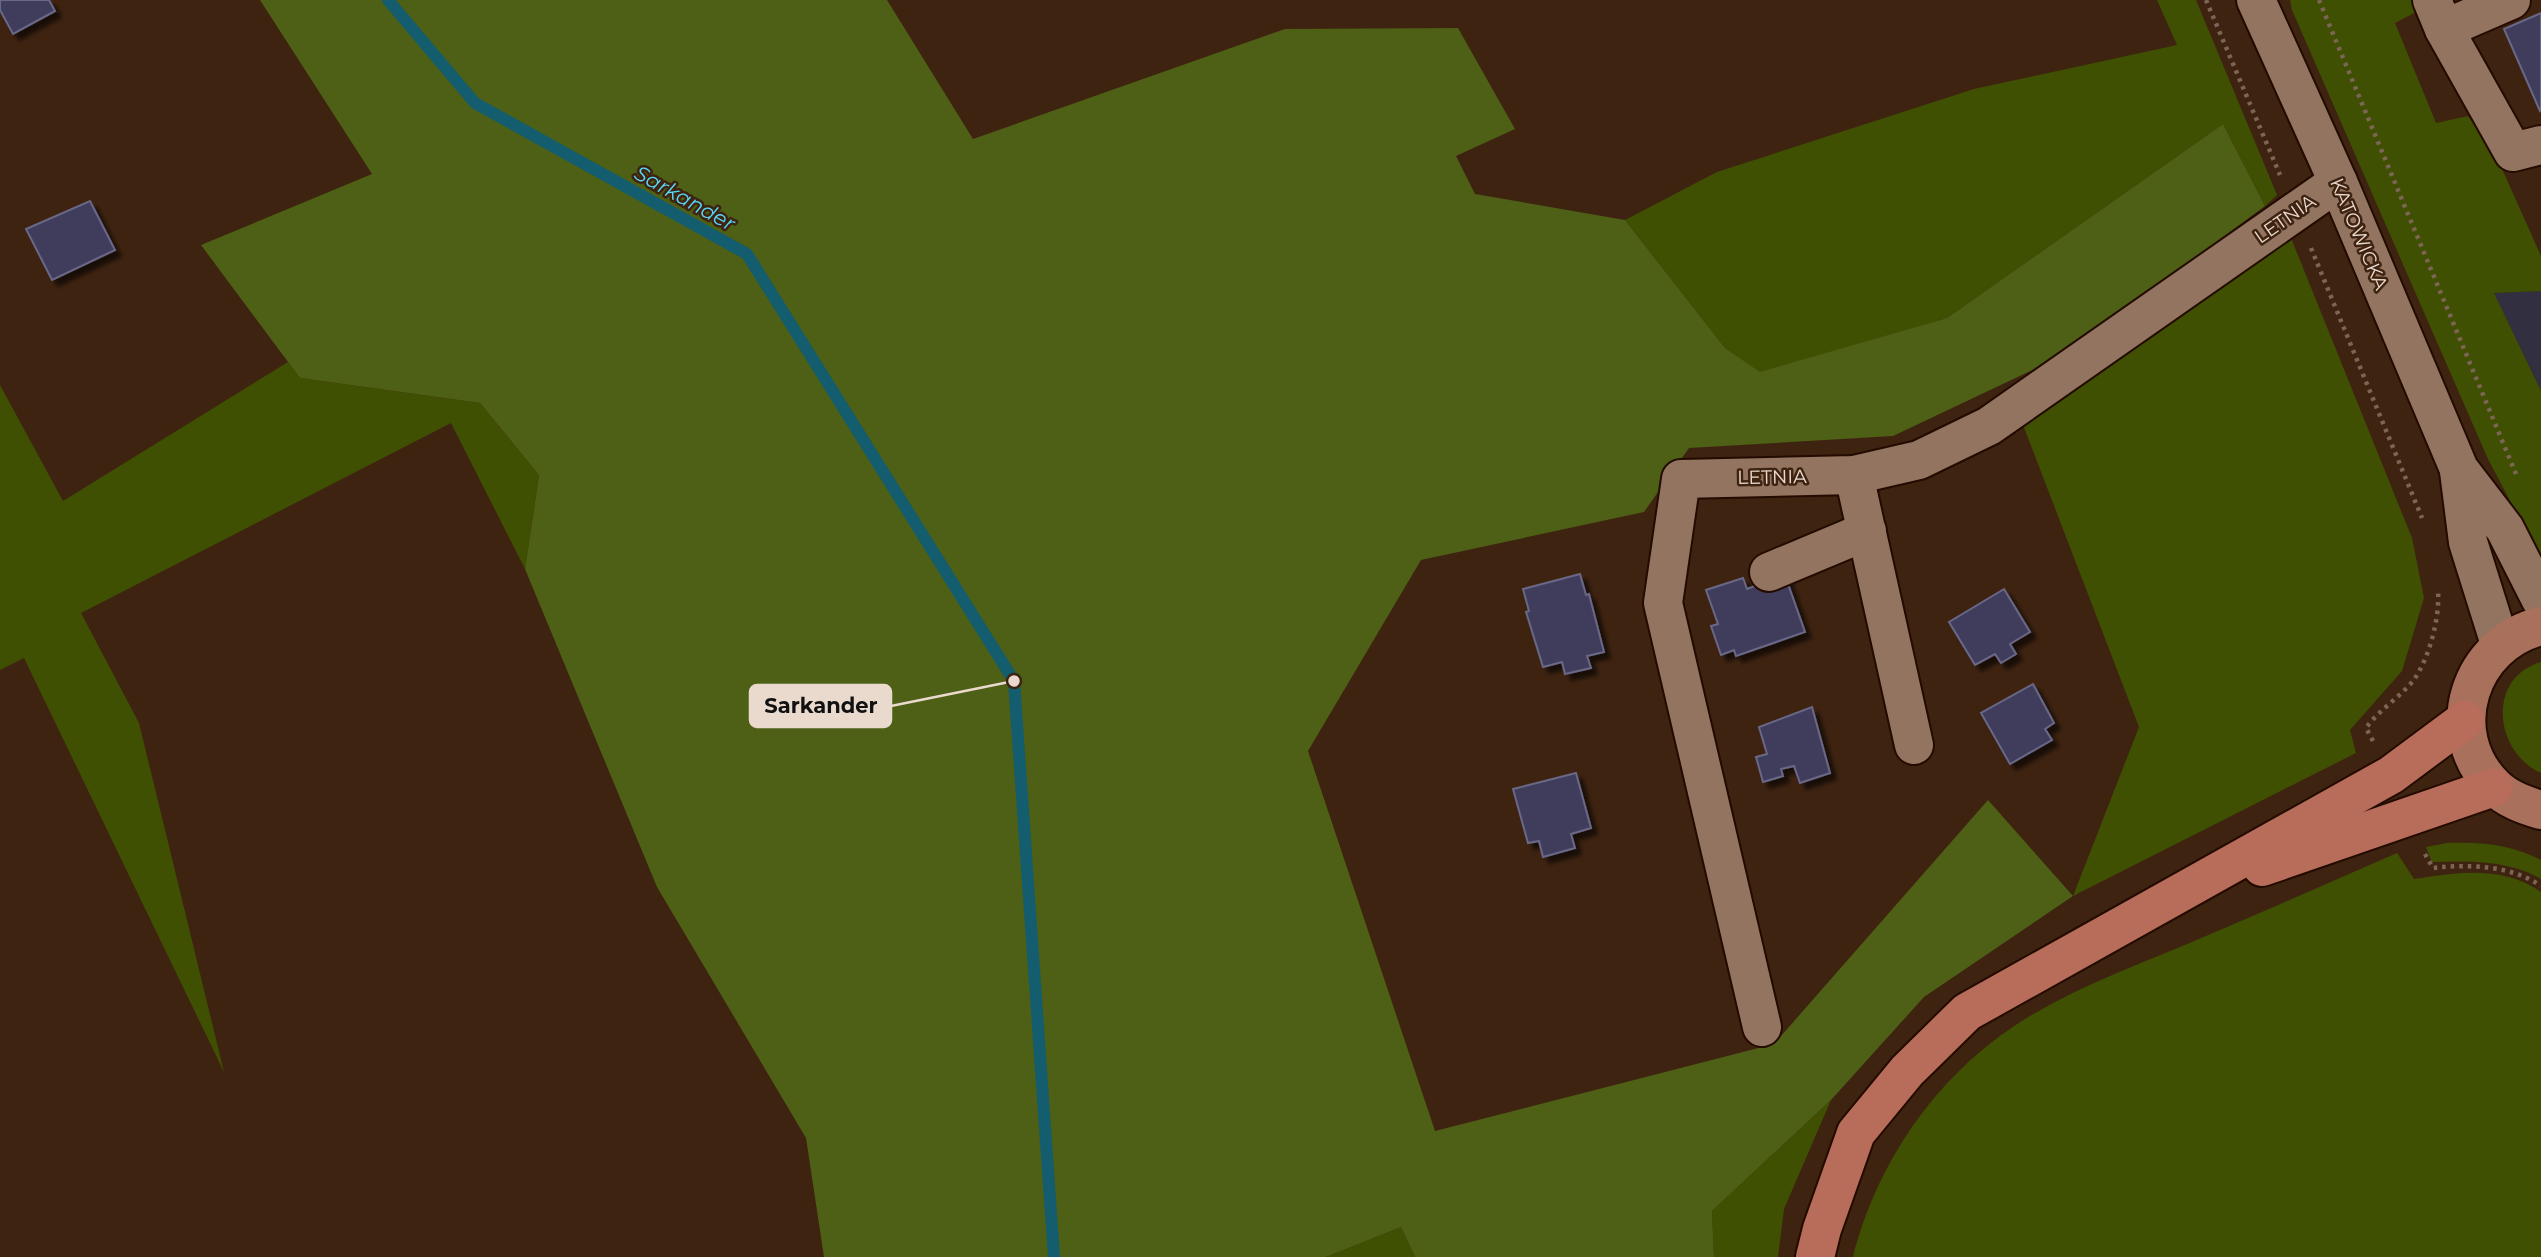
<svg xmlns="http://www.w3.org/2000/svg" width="2541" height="1257" viewBox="0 0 2541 1257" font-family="Montserrat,sans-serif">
<defs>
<filter id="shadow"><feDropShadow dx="6" dy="6" stdDeviation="2" flood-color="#0009"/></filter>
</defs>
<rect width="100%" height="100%" fill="#3e2311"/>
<path fill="#322f40" d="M2541 291V391L2494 293Z"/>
<g fill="#405002">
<path d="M2157 0H2196L2277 195 2265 206 2223 124 1947 318 1760 373 1725 348 1625 220 1717 172 1974 89 2177 45Z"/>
<path d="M2290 0H2415L2418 11 2395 23 2436 123 2468 116 2494 151 2541 256V291L2494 293 2541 391V559L2488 459 2292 10Z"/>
<path d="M2289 233 2412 538 2424 598 2402 671 2350 730 2356 753 2073 896 2139 727 2020 417Z"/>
<path d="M288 362 300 378 480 403 539 475 525 569 451 423 81 613 139 723 224 1072 24 658 0 670V385L63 501Z"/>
<path d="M2541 662V773C2494 752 2486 678 2541 662Z"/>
<path d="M2447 843C2481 842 2510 844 2541 860V879C2508 860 2469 861 2432 862L2426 847Z"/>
<path d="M2397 853 2414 879C2458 872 2503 865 2541 892V1257H1853C1879 1155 1945 1064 2037 1012 2086 984 2139 964 2192 942 2260 913 2329 883 2397 853Z"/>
<path d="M1831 1100 1784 1209 1778 1257H1714L1712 1211Z"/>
<path d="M1401 1227 1415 1257H1326Z"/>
</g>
<path fill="#4e5f16" d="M260 0H887L973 139 1285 29 1458 28 1515 129 1456 156 1475 194 1625 220 1725 348 1760 372 1947 318 2223 124 2265 206 2062 356 1893 436 1689 448 1644 512 1421 560 1308 751 1435 1131 1774 1044 1988 800 2073 896 1924 997 1831 1100 1712 1211 1714 1257H1415L1401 1227 1326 1257H824L806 1138 657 887 525 569 539 475 480 403 300 378 201 245 372 174Z"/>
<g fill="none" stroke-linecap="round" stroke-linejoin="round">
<path stroke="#135d6e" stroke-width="12" d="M388 0 475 103 747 254 1014 681 1054 1257"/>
</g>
<g fill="#413e5c" stroke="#696787" stroke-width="2" filter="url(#shadow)">
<path d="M0 0H49L55 11 13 34 0 10Z"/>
<path d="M2541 13V110L2540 111 2504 29Z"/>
<path d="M90 201 115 250 52 280 26 229Z"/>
<path d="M1781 564 1805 632 1736 656 1734 650 1721 655 1711 626 1718 624 1706 590 1743 578 1747 589 1782 576Z"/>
<path d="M1580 574 1586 595 1589 594 1604 652 1587 656 1591 668 1565 674 1562 662 1543 667 1526 612 1529 611 1523 589Z"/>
<path d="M2004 589 2030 632 2010 644 2016 654 2001 663 1995 654 1975 665 1949 622Z"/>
<path d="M2033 684 2054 723 2045 729 2052 740 2010 764 1981 713Z"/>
<path d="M1812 707 1830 773 1800 783 1794 766 1781 769 1783 776 1763 782 1756 757 1767 754 1759 727Z"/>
<path d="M1576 773 1591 828 1571 834 1575 848 1543 857 1539 841 1528 843 1513 789Z"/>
</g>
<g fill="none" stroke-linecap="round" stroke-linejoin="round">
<defs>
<g id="minor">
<path d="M2256 0 2338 182 2459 469 2505 529 2541 600"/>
<path d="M2432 0 2444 29 2513 152 2541 145"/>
<path d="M2444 29 2511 0"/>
<path d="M2459 471 2468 542 2500 644"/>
<path d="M1854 475 1914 745"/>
<path d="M1769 572 1867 531"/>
<path d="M1762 1027 1663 603 1681 479 1854 475 1919 460 1989 426 2338 182"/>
</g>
<path id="major" d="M2541 626C2470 643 2440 732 2494 786 2507 799 2524 805 2541 810"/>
<g id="highway">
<path d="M2262 867 2494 787"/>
<path d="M1815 1257 1822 1229 1856 1133 1907 1071 1967 1012 2391 775 2465 720"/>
</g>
</defs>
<use href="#minor" stroke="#230b00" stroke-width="42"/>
<use href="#major" stroke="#230b00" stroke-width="42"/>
<use href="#highway" stroke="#230b00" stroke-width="42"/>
<g stroke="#7d6556" stroke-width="4.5" stroke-dasharray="3.5 5" stroke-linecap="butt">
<path d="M2206 0 2280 175"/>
<path d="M2319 0 2516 474"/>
<path d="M2311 248 2422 518"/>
<path d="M2373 741 2366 728C2379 710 2399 698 2413 681 2429 659 2440 618 2438 591"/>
<path d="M2425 854 2433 868C2468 864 2511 865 2541 886"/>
</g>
<use href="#minor" stroke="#937460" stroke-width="38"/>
<use href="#major" stroke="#a9705c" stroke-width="38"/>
<use href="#highway" stroke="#b76d5a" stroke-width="38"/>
</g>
<g text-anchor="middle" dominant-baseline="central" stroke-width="5" stroke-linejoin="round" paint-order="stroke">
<g font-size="19" fill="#ead9cd" stroke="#3e2311">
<text transform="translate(2285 219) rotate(-35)">LETNIA</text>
<text transform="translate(2359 234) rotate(67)">KATOWICKA</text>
<text transform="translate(1772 477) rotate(-1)">LETNIA</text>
</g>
<g font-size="21" font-style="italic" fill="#56d8fa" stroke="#3e2311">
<text transform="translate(685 198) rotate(29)">Sarkander</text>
</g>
</g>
<path fill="none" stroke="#ead9cd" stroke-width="2.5" d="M1014 681L891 706"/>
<circle fill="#ead9cd" stroke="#3e2311" stroke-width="2.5" cx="1014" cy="681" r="7"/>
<rect fill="#ead9cd" stroke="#ead9cd" stroke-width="2.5" x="750" y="685" width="141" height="42" rx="7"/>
<g font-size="21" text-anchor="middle" font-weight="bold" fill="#111">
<text x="821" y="713">Sarkander</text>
</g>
</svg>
